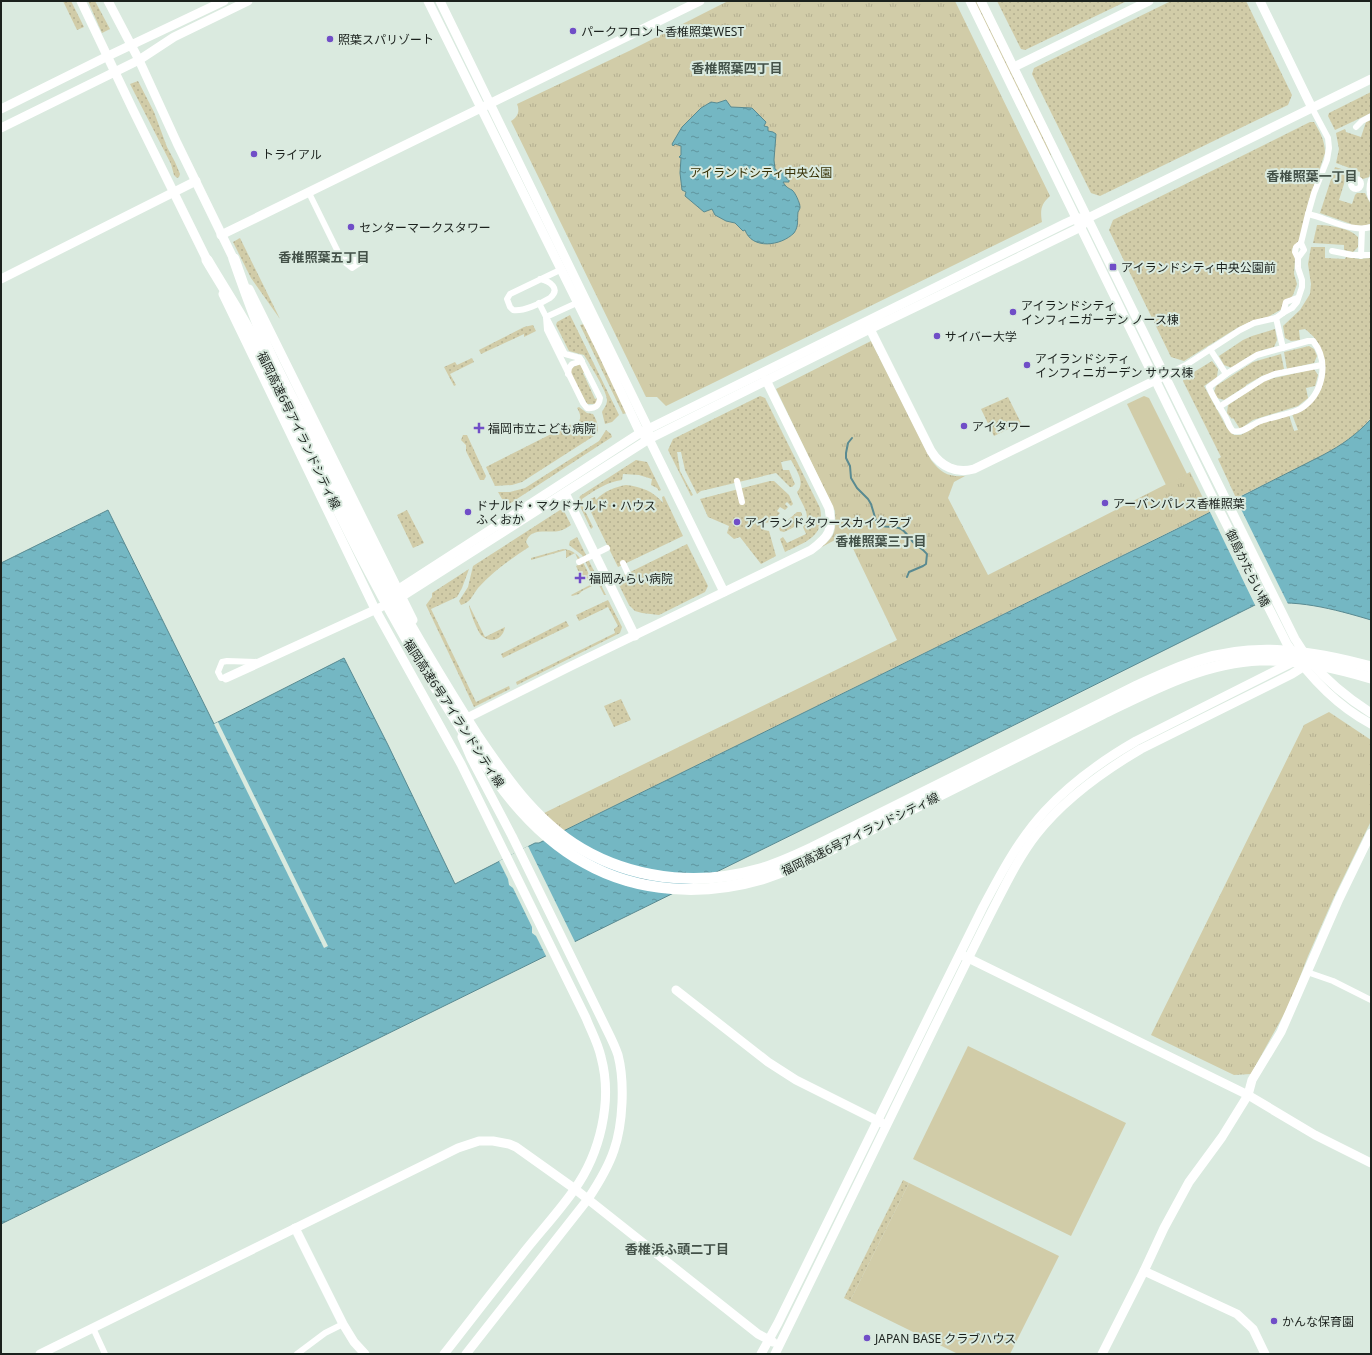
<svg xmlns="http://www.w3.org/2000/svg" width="1372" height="1355" viewBox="0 0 1372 1355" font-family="'Noto Sans','Noto Sans JP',sans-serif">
<defs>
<pattern id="grass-dots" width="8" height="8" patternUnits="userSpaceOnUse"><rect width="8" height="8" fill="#d1cca8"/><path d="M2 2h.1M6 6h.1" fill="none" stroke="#b3af90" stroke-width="1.8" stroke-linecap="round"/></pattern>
<pattern id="park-tufts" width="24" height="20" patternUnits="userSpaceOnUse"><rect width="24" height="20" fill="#d1cca8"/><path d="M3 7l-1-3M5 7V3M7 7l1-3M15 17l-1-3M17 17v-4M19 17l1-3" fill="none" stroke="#b3af90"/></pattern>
<pattern id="water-ripples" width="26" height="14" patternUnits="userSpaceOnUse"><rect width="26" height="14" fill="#74b7c3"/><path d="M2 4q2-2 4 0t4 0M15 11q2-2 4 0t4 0" fill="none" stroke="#5e949e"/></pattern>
</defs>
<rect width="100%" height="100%" fill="#daeadf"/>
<g fill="url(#grass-dots)">
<path d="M63 1H71L84 27 77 30Z"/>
<path d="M88 1H95L110 29 102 33Z"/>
<path d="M973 1H976L1046 141 1053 161Z"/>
<path d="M997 1H1127L1025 50 1021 49Z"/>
<path d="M1171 1H1246L1292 95 1288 105 1100 196 1091 193 1032 74 1034 68Z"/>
<path d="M138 81 154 112 167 147 175 162 180 174 179 177 177 178 174 175 171 164 130 84Z"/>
<path d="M1371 92V113L1335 130 1328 116 1329 113Z"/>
<path d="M1371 120V170L1369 177 1363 179 1360 177V172L1336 163 1339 149 1336 133 1345 129 1346 132 1361 137 1366 122Z"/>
<path d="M1310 122H1314C1320 132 1325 141 1325 153L1309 200 1299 241 1292 249 1295 258 1294 274 1297 284 1293 295 1282 309 1268 317 1252 321 1237 328 1184 361 1171 357 1109 230 1113 220Z"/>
<path d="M1335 167 1348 171 1339 200 1352 204 1355 195 1357 193H1365L1371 205V224L1363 226 1351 225V224L1320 213Z"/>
<path d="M1317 225C1329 225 1350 228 1358 237V247L1353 252 1344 250V245L1313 243Z"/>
<path d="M240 238 280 319 251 278 233 242Z"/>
<path d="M1311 247H1325V258L1345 259 1346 257 1359 259 1371 258V418L1359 431 1343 445 1326 455 1236 498 1218 459 1221 457 1183 381 1184 378 1212 361 1218 369 1217 377 1204 386 1227 428 1234 435H1241L1259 424 1289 415 1294 431 1298 430 1292 414C1322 405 1333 372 1319 345 1316 338 1311 334 1305 329L1299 330 1300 340 1291 341 1285 338 1283 326 1300 310 1310 294 1311 284 1308 264Z"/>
<path d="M570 315 619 415 612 422 605 424 602 412C604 408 607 405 607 400 607 391 589 363 584 355L569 351 556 325 557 322Z"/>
<path d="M584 324 627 413 623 414 580 325Z"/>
<path d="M533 325 536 331 524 337V334L481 354 479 350 524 327Z"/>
<path d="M1275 329 1277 340 1274 347C1257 350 1245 358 1232 368L1224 365 1219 356 1243 340 1252 336Z"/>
<path d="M1309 346 1314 349 1317 356 1314 363 1287 369 1284 352Z"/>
<path d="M1281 354 1284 369 1262 376 1246 385V386L1224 400 1217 398 1214 392 1216 386 1253 362Z"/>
<path d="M472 358 474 362 450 374 456 385 454 386 444 367 455 362 457 365Z"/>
<path d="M579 364 581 365 585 372 583 373 595 399 598 398 596 404H587L571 374 570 369Z"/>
<path d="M1314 369 1318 375 1315 386 1306 388 1308 398 1298 406 1253 420 1240 429 1233 418 1232 419 1227 413 1228 405 1266 380Z"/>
<path d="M760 396 765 398 820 508C826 536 806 542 785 552L780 539 783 537 787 543 806 534 803 527C813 515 801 504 797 492 806 482 796 470 791 460L781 462 783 470H789L794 482 795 484 792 487H790L776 473 701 491 697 494 685 470 681 452H677L680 471 693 495 691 496 668 450 673 439Z"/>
<path d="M1008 397 1021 423 994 436 981 409Z"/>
<path d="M579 407 587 413 593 414C597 420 599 427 597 434L522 482 512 485 495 486 486 467 569 425 576 424C582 420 581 414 577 408Z"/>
<path d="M606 430 611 434 612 437 506 506 498 492H510L525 488 599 441Z"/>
<path d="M463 435H467L486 476 484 480H480L466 451V445L461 440Z"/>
<path d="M636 460 647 462 661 490 659 491 657 488 651 485 652 479 639 475 623 474 622 480C607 482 595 490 582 499L581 503 593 527 591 529 578 502 580 496Z"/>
<path d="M770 481H774L789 495 793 504 791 506 787 502 785 504 788 507 785 510 780 507 777 511 780 513 772 522 764 523V530L769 531 776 556 761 564 740 537 734 539 727 533 729 526 708 517 700 499Z"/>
<path d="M626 485C642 487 653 491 663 503L662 497 664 496 683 536 618 567 587 504 588 500 595 497 596 500C604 491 615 487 626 485Z"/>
<path d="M407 510 424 543 413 548 397 515Z"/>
<path d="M560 510 564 511 571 525C568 527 563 530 559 531 548 533 530 527 526 542L529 547C511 559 493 571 478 588 472 596 471 602 461 605L459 601 468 587 473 566Z"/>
<path d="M797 512H801C807 523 792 528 784 532L780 531 779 528Z"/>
<path d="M577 537 606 595H604L595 577 590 571 582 555 569 545 570 541Z"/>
<path d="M687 544 708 586 705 592 659 615 642 613 635 611 629 605 616 579Z"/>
<path d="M563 549C582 550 586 570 594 585L582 591 579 594 572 596 571 595 590 585 585 575 581 577 576 566 580 564 575 553 566 558V550L531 560V558Z"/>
<path d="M469 569 462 588 457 597 431 609 476 702 509 686 510 689 474 707 426 605 432 597V593Z"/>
<path d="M608 600 622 627 620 633 517 685 516 682 615 633 614 629 618 626 608 607 579 621 576 615Z"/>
<path d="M469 605 485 637 505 627C503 639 492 644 482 636 478 633 469 610 469 605Z"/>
<path d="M566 621 569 626 503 658 501 654Z"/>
<path d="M621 699 631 720 614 727 604 706Z"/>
<path d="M903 1180 909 1183 850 1301 844 1298Z"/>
</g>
<g fill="url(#park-tufts)">
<path d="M728 1H955L1050 196C1041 204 1040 210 1042 222L666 406 657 397H646L511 121C518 117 520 111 517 104L629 51Z"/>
<path d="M871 341 931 460C941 473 948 477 965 476L954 482 948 498 988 575 1190 472 1210 512 549 838 538 816 897 640 846 534 820 548C836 536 836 531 835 511L776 389Z"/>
<path d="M1329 712 1371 740V821L1334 897 1308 956 1289 1005 1251 1074 1234 1075 1151 1035 1304 725Z"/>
</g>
<g fill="#d1cca8">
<path d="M1144 396 1149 398 1187 474 1166 485 1127 404Z"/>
<path d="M968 1046 1126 1123 1071 1236 913 1159Z"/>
<path d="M909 1183 1059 1256 1010 1354H958L850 1301Z"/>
</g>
<g fill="url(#water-ripples)" stroke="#598a91">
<path d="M726 100 731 107 752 108 766 122 764 126 768 127V131L773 132 776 134 774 160 775 169 779 172H785L786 178 789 180V182H783C786 187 788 188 792 190 795 192 800 203 800 207 800 209 799 210 798 212 797 220 799 226 794 233 781 246 752 250 745 230L743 231 735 223 726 221 715 215 712 209 704 212 685 196 686 192 682 190 680 173 681 158 679 157 681 155V146L675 144 673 146 672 144 682 127 701 108 711 102 717 103Z"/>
<path d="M1371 419V620C1334 609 1294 598 1255 605L946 759 1 1224V563L108 510 214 724 344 658 388 745 455 884 535 843H539L1185 525 1323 455C1342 445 1356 435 1371 419Z"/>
</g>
<g fill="#daeadf">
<path d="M1235 497 1288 604H1270L1256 607 1209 510Z"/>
<path d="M218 722 328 946 324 948 214 724Z"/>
<path d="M528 846 576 944 547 958 536 936 532 933V927L513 888 509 885 508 879 499 861Z"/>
</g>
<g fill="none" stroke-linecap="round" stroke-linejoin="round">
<path stroke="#598a91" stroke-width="2" d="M852 438 848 443 846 453V458L850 466 851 478 857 488 868 499 871 504 877 524C885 529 891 525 899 528 906 530 909 539 915 544 919 547 923 549 927 554L926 564 923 566 909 572 907 577"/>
<g stroke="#fff" stroke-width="6">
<path d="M1356 127 1362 121 1371 116"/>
<circle cx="1356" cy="184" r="5"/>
<path d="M1371 180C1369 186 1369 192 1371 198"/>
<path d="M309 193 342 260 352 268 364 260"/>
<path d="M1308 214C1328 218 1350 233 1371 227"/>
<path d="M1332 251 1352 255H1371"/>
<path d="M1361 256 1362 229"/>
<path d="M1298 258 1304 250 1301 243 1308 214 1314 193 1327 160 1329 148 1328 138 1312 108"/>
<path d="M342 260H364"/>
<path d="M540 279C550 281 561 289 550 298 542 303 522 312 513 310L510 307 507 299 510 294 560 270"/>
<path d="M539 303 565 354 580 358 600 398C599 406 595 409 587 408L583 403 547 330 546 317"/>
<path d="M1283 313 1286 302 1297 298"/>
<path d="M546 317 581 301"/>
<path d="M1276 318 1283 348"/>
<path d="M1308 341H1313C1330 362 1323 395 1300 409 1291 414 1272 417 1261 421 1252 424 1243 434 1233 431 1229 427 1228 421 1225 416 1220 407 1213 398 1209 387L1226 374 1257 355Z"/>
<path d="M1210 349 1226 374"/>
<path d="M568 374 569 368 572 364 582 361"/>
<path d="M1164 376 1186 365 1240 330 1254 323 1276 318 1283 313 1292 308 1297 302 1302 287V280L1298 268V258L1295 252 1296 247 1301 243"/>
<path d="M1219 407 1263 379 1275 374 1322 365"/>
<path d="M737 481 742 502"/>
<path d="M579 562 607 548"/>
<path d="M623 563 631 580"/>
<path d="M226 678H221L218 672 222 662 227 661 258 662"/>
<path d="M1307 972 1333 981 1371 1000"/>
<path d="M93 1328 105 1354"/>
<path d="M297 1354 325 1333 343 1324"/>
</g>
<g stroke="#fff" stroke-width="9">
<path d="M81 1 133 110 210 266"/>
<path d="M108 1 139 60 177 143 237 266"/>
<path d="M428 1 603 354 640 433 645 436"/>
<path d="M440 1 648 428 649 439 724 592"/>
<path d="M970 1 1210 492 1287 644C1308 675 1337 706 1371 724"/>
<path d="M981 1 1188 423 1295 639C1300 646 1304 654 1309 660 1326 680 1349 699 1371 713"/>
<path d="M1260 1 1312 108"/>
<path d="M1014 67 1149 1"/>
<path d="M1 109 108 56 224 1"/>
<path d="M1 128 139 60 174 37 248 1"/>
<path d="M221 235 700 1"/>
<path d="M1 279 196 181"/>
<path d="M249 289 413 620"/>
<path d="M223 294 375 609 461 764 586 1018C591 1031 598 1043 601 1057 613 1101 600 1154 574 1190 558 1213 538 1234 521 1256 495 1288 470 1321 444 1354"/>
<path d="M870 329 931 451C941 467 957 474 974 469L1160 378"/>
<path d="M565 493 635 636"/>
<path d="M394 592 640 433 1066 223 1077 218H1082"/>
<path d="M398 599 649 439 870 329 1007 263 1081 227 1088 218 1371 79"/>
<path d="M226 678 381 607"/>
<path d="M461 721 571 666 811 550C830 536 833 530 829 508L766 380"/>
<path d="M462 737 471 758 512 836 607 1030C611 1038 615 1046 618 1055 625 1082 623 1124 614 1150 608 1168 598 1184 588 1199L466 1354"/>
<path d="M964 956 1248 1095 1315 1135 1371 1163"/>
<path d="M676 990 768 1062 796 1080 882 1123"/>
<path d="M295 1228 343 1324 354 1342 365 1354"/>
<path d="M1144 1271 1237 1314 1253 1329 1265 1354"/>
<path d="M40 1354 442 1156 458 1148 479 1141H493L509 1144 516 1147 575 1189 758 1334 773 1342"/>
<path d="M761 1354 778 1323C831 1216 883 1110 935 1004 951 972 967 939 983 907 1001 873 1019 839 1045 811 1071 783 1103 760 1136 741L1295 661"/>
<path d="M775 1354C828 1244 882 1136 935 1026 955 986 974 946 994 907 1007 882 1019 857 1036 835 1064 799 1102 772 1141 749L1292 674 1303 667 1308 659"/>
<path d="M1102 1354 1144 1271 1164 1228 1189 1182 1222 1137 1248 1095 1252 1080 1281 1032 1339 899 1371 833"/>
</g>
<g stroke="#fff" stroke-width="11">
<path d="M234 259C243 285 253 312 263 338 278 374 298 408 315 443 350 515 386 585 427 654 443 681 459 707 476 734 507 780 540 828 591 854 643 881 704 885 760 869 778 864 795 856 812 848L1137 686C1157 677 1176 668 1197 661 1255 642 1313 651 1371 667"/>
<path d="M207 260C224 289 243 317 258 347 295 419 328 492 365 563 391 613 419 662 449 709 486 767 523 829 585 863 638 893 704 896 762 879 781 873 798 865 816 857L1102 714C1152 690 1204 662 1260 660 1298 659 1335 667 1371 678"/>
</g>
</g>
<g fill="#704ec7" stroke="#daeadf" stroke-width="1.5">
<circle cx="573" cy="31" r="4"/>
<circle cx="330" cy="39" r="4"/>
<circle cx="254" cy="154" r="4"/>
<circle cx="351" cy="227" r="4"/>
<rect x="1109" y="263" width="8" height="8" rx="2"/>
<circle cx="1013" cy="312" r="4"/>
<circle cx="937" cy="336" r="4"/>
<circle cx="1027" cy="365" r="4"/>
<circle cx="964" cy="426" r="4"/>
<path d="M477 422h4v4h4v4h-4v4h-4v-4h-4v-4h4z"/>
<circle cx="1105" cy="503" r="4"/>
<circle cx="468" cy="512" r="4"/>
<circle cx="737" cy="522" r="4"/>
<path d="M578 572h4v4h4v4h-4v4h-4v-4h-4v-4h4z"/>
<circle cx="1274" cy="1321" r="4"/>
<circle cx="867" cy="1338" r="4"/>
</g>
<g text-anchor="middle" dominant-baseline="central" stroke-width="4" stroke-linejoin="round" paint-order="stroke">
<g font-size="12" fill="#1b211d" stroke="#daeadf" text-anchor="start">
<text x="581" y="31">パークフロント香椎照葉WEST</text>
<text x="338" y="39">照葉スパリゾート</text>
<text x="262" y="154">トライアル</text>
<text x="359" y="227">センターマークスタワー</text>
<text x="1121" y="267">アイランドシティ中央公園前</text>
<text x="1021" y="305">アイランドシティ<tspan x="1021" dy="14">インフィニガーデン ノース棟</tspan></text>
<text x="945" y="336">サイバー大学</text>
<text x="1035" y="358">アイランドシティ<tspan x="1035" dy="14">インフィニガーデン サウス棟</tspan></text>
<text x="972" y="426">アイタワー</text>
<text x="488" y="428">福岡市立こども病院</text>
<text x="1113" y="503">アーバンパレス香椎照葉</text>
<text x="476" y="505">ドナルド・マクドナルド・ハウス<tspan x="476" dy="14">ふくおか</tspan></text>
<text x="745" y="522">アイランドタワースカイクラブ</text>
<text x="589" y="578">福岡みらい病院</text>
<text x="1282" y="1321">かんな保育園</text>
<text x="875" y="1338">JAPAN BASE クラブハウス</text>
</g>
<g font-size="12" fill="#363004" stroke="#daeadf">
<text x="761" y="172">アイランドシティ中央公園</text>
</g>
<g font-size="12" fill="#1b211d" stroke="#daeadf">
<text transform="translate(299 430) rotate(64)">福岡高速6号アイランドシティ線</text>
<text transform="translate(1248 568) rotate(64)">御島かたらい橋</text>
<text transform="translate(454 713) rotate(57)">福岡高速6号アイランドシティ線</text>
<text transform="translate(860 834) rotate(-26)">福岡高速6号アイランドシティ線</text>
</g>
<g font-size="13" font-weight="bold" fill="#445249" stroke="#daeadf">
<text x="737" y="68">香椎照葉四丁目</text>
<text x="1312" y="176">香椎照葉一丁目</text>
<text x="324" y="257">香椎照葉五丁目</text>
<text x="881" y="541">香椎照葉三丁目</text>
<text x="677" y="1249">香椎浜ふ頭二丁目</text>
</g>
</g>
<rect width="1372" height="1355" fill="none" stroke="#1b211d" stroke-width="4"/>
</svg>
